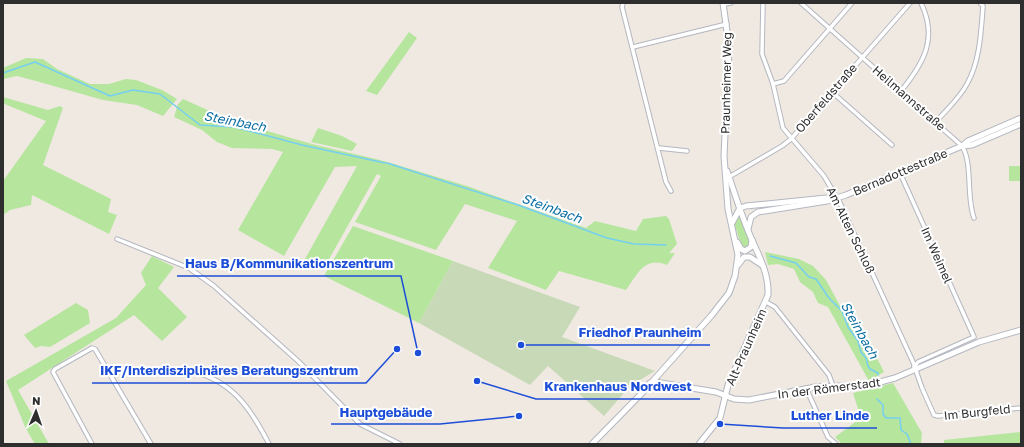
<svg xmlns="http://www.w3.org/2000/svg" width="1024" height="447" viewBox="0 0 1024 447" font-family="'Golos Text',sans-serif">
<rect width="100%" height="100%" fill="#efe9e1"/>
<g fill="#b6e59e">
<path d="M409 32 417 38 377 95 366 91Z"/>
<path d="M26 58 43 59 57 69 90 84H109L126 79 136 80 162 90 177 99 163 116 137 105 103 100 36 81 17 76 3 79V68Z"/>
<path d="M3 97 48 110 60 106 63 108 43 165 111 199 108 212 117 215 109 234 32 195 31 205 10 210 3 215V181L46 121 7 105 3 103Z"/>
<path d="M183 99 232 121 312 144 384 161 467 186 586 228 595 221 636 231 643 219 666 216 669 219 677 244 669 253H675L667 265C644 256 638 274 626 290L559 271 546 290 488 268 517 221 465 204 436 250 355 222 381 176 377 174 324 268 305 259 357 166 335 167 284 256 238 230 283 152 272 149 232 148 217 142 202 130 174 117 178 104Z"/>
<path d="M318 128 342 136 357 144 352 151 311 142Z"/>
<rect x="1009" y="166" width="12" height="15"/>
<path d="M740 213 750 244 747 248H744L741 245 734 222Z"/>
<path d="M353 226 453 261 419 323 324 276Z"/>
<path d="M765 252 799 259 813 266 826 280 869 359 876 356 884 372 869 381 828 307 818 303 813 292 800 282 794 269 778 264 768 265Z"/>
<path d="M152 256 174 267 158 288 187 317 162 341 134 315 18 390 49 444H35L26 429 6 381 116 318 146 285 141 273Z"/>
<path d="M76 303 88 310 90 323 50 347 41 346 35 348 24 335Z"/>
<path d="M893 383 922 433 921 444H842L835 437 861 418 853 393Z"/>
<path d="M1021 432V444H944V440Z"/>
</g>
<path fill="#c8d9b8" d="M453 261 580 307 562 337 655 371 630 386 604 416 548 366 530 385 419 323Z"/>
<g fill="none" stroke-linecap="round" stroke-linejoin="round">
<g stroke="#75cff0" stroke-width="1.5">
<path d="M3 73 35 62 110 96 133 90 160 94 200 125 234 127 302 145 385 163"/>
<path d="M387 163 518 205 607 238 634 244 666 245"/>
<path d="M770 256 796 263 809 277 816 279 829 298 842 311 848 327 858 341 861 352 866 358 868 366 870 369 878 373V375"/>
<path d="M877 399 883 405V414L886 418H900L901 430 907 434 911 444"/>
</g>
<defs>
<g id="street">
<path d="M623 3 622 7 666 182 671 191"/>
<path d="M763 3 762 54 773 84 783 128 824 176 840 203 913 362 922 388 934 415 938 416 1021 408"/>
<path d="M801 3 962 146C973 163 966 197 974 218"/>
<path d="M724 4 731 3"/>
<path d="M633 47 727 24"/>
<path d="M773 84 784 81 852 3"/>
<path d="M901 91C924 63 938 38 921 3"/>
<path d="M832 92 892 145"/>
<path d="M936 122C946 110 959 99 967 84 980 61 981 32 983 6L980 3"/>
<path d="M659 148 687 151"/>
<path d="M900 173 974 337 918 362 914 367"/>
<path d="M729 177 782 146 791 139 910 3"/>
<path d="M117 239 189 268 214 286 298 361 360 424 400 444"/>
<path d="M766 302 775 307 829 375 833 386"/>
<path d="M186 369C231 380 249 405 269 444"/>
<path d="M806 388 828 437 836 444"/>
<path d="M92 444 53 372 55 369 92 348 95 349 151 444"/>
</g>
<g id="secondary">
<path d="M962 146 972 145 1021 124"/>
<path d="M732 223 740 208 746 206 826 198"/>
<path d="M748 229 751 217 758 212 827 201 846 195 962 146 968 141 1021 118"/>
<path d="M737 242 741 249 745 251 751 247 752 240"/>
<path d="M738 265 744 257H750L762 265"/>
<path d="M650 383 655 382 716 392 734 399 749 400 815 387 869 385 895 378 979 342 1021 330"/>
<path d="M592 444 643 392 711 316 729 293 735 276 738 255 728 209 724 156 729 46 723 3"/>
<path d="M699 444 720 418 728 385 768 295C769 275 760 258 752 240 742 218 735 194 727 171"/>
</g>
</defs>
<use href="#street" stroke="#b4b7c1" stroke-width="5.5"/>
<use href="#secondary" stroke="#b4b7c1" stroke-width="7"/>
<use href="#street" stroke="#fff" stroke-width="3.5"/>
<use href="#secondary" stroke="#fff" stroke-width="5"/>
</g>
<g text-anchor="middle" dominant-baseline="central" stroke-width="4" stroke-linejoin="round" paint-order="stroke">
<g font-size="12" fill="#2e2e2e" stroke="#fff">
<text transform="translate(726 83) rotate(-89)">Praunheimer Weg</text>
<text transform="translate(826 98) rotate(-49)">Oberfeldstraße</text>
<text transform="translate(909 98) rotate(41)">Heilmannstraße</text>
<text transform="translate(900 172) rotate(-23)">Bernadottestraße</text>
<text transform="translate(851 230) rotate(64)">Am Alten Schloß</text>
<text transform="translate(937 255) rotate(66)">Im Weimel</text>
<text transform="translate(746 347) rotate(-66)">Alt-Praunheim</text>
<text transform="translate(829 388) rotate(-7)">In der Römerstadt</text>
<text transform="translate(977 412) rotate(-6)">Im Burgfeld</text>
</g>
<g font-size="13" font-style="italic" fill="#0d6fa3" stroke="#fff">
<text transform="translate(235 121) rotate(11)">Steinbach</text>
<text transform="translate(552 208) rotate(20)">Steinbach</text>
<text transform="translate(860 330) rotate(61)">Steinbach</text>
</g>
</g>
<path fill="none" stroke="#1d4ed8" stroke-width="1.5" d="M418 353L401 276H177M521 345L571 345H710M397 349L366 383H92M477 381L536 399H700M519 416L440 424H331M720 424L783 428H877"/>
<g fill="#1d4ed8" stroke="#fff" stroke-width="1.5">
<circle cx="418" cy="353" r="4"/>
<circle cx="521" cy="345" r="4"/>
<circle cx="397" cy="349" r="4"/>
<circle cx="477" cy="381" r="4"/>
<circle cx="519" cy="416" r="4"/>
<circle cx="720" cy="424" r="4"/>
</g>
<g font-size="13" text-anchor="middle" font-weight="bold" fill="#1d4ed8" stroke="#fff" stroke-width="4" stroke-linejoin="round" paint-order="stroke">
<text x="289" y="268">Haus B/Kommunikationszentrum</text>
<text x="640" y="337">Friedhof Praunheim</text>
<text x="229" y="375">IKF/Interdisziplinäres Beratungszentrum</text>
<text x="618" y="391">Krankenhaus Nordwest</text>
<text x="386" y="417">Hauptgebäude</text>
<text x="830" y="420">Luther Linde</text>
</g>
<rect width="1024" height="447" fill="none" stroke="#2e2e2e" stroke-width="8"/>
<g transform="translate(36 411) rotate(2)" stroke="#ffffff" stroke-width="3" paint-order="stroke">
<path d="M0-3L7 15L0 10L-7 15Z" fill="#2e2e2e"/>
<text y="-6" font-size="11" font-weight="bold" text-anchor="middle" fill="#2e2e2e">N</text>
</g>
</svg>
